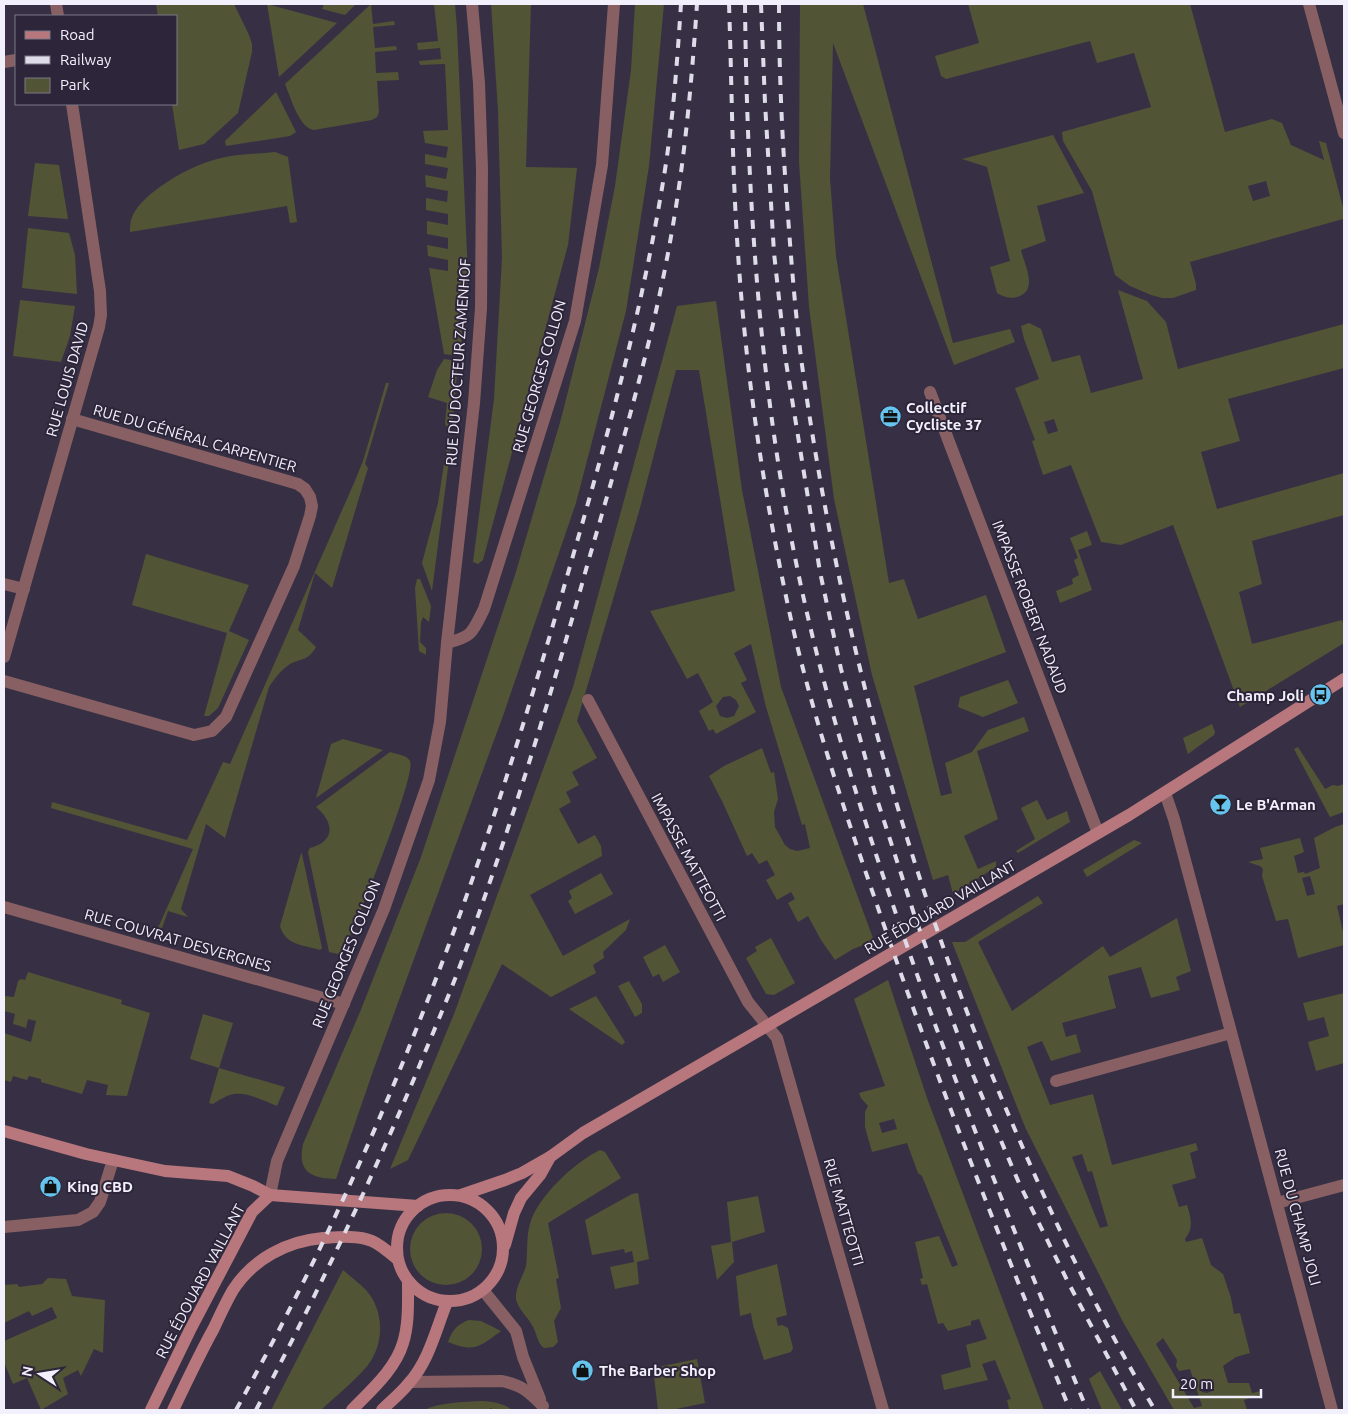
<svg xmlns="http://www.w3.org/2000/svg" width="1348" height="1414" viewBox="0 0 1348 1414" font-family="Ubuntu,sans-serif">
<rect width="100%" height="100%" fill="#373044"/>
<g fill="#515435" fill-rule="evenodd">
<path d="M156 4H234L249 35 252 44V52L238 113 204 144 179 150 172 104H176V16H158Z"/>
<path d="M267 4 337 23 279 77Z"/>
<path d="M324 4H356L345 15 322 9Z"/>
<path d="M371 4 373 24 394 21 395 25 373 27 375 48 396 46 397 50 375 52 376 73 398 72 399 80 377 81 379 112 377 117 372 120 314 130C299 128 291 98 285 84Z"/>
<path d="M434 4H455L457 28 468 276 460 356 444 354 429 268 448 271V260L428 256 427 245 448 249V238L427 234V221L448 225V214L426 210V198L447 202 448 191 426 187 425 175 446 179 448 168 425 164V154L446 158 448 147 425 143 423 131 448 130 445 64 420 65 419 61 441 59 440 48 418 50 417 43 438 41Z"/>
<path d="M491 4H531L526 167 577 168 568 245 483 560 478 564 473 562 494 399 502 258 498 111Z"/>
<path d="M635 4H664L649 166 626 311 576 503 504 713 373 1071 336 1179C312 1178 297 1173 303 1144L360 1012 421 857 515 575 561 419 599 268 615 186 631 70Z"/>
<path d="M800 4H863L953 343 1010 329 1015 342 954 365 833 43 830 179 836 256 889 583 904 579 918 619 986 595 1006 652 914 686 941 796 952 793 945 763 972 752 988 730 1024 717 1029 731 977 751 998 819 964 836 978 869 996 861V867L953 894 948 875 933 880 872 675 834 499 809 307 799 162Z"/>
<path d="M968 4H1190L1225 132 1272 119 1282 123 1291 145 1324 160 1319 141 1326 143 1344 211V222L1343 219 1190 262 1196 284V290L1173 298H1162L1151 295 1130 286 1115 275 1092 191 1063 141 1062 132 1151 107 1134 53 1097 63 1090 41 946 79 941 76 935 56 979 43ZM1266 181 1270 196 1253 201 1248 186Z"/>
<path d="M276 92 296 132 290 136 226 146 225 141Z"/>
<path d="M1053 135 1084 193 1037 206 1046 241 1021 250C1024 264 1038 288 1020 296 1012 300 1004 297 997 293L990 267 1010 261 987 167 962 159Z"/>
<path d="M275 152 288 157 297 222 290 223 287 206 130 232C130 228 130 224 131 220 139 193 192 165 217 159 236 154 256 154 275 152Z"/>
<path d="M35 163 59 165 68 219 28 216Z"/>
<path d="M28 228 69 233 75 255 77 294 22 288Z"/>
<path d="M1118 290 1147 301 1166 322 1178 369 1344 324V368L1228 399 1240 441 1201 452 1217 509 1344 473V515L1252 541 1262 584 1239 592 1252 644 1342 620 1344 627V643L1240 707 1173 525 1121 545 1101 542 1071 465 1043 475 1032 441 1035 440 1015 388 1039 379 1024 339 1021 326 1029 323 1041 329 1052 362 1080 355 1091 393 1143 379ZM1054 419 1058 431 1048 434 1044 422Z"/>
<path d="M20 300 75 306 70 336 61 362 13 356Z"/>
<path d="M716 301 742 490 781 687 874 941 853 949 835 960 821 940 808 916 798 922 788 903 795 899 791 892 777 900 766 880 775 875 767 860 759 864 752 853 747 856 722 801 709 776 724 766 762 748 771 773 774 772 778 799 774 812 775 827 785 845 790 849 797 851 810 848 805 824 802 825 766 707 751 644 734 653 747 680 741 683 756 712 716 734 713 729 709 731 699 711 713 702 698 673 687 679 650 611 735 591 699 370H676L640 508 577 721 597 758 572 772 579 785 566 792 571 802 559 809 578 844 595 835 601 846 602 856 530 895 563 956 630 919 626 930 603 952 604 958 593 965 596 973 551 997 502 964 408 1160 390 1169 454 1014 573 687 677 306ZM730 696 736 700 739 706 734 716 727 718 720 716 716 706 723 697Z"/>
<path d="M444 359 458 361 452 428 446 426 445 423 447 403 428 397 437 370Z"/>
<path d="M386 383H389L365 464 368 468 332 588 315 573 298 630 316 647C308 661 302 658 290 664 281 670 274 679 269 687L225 838 206 824 181 909 188 917 168 911 162 928H158L193 849 51 808 52 802 187 840 223 762 230 764 354 483 363 461Z"/>
<path d="M448 437H452L432 591 422 563 438 503Z"/>
<path d="M1087 531 1092 545 1078 550 1092 590 1060 603 1056 591 1073 584 1072 579 1079 575 1074 560 1078 558 1070 538Z"/>
<path d="M146 554 249 585 229 631 249 640 218 708 209 716H204L227 633 132 605Z"/>
<path d="M417 579H420L431 606 429 622 423 617 421 622 420 642 426 648V655L419 651 415 588Z"/>
<path d="M1008 680 1018 703 983 717 958 707 960 697Z"/>
<path d="M1212 724 1215 732 1214 735 1188 754 1183 738Z"/>
<path d="M343 739 383 750 316 798 331 744Z"/>
<path d="M1298 747 1325 789 1333 785 1338 786 1344 784V812L1330 817 1294 749Z"/>
<path d="M390 752C396 754 407 755 410 761 417 775 354 928 344 951L338 954 329 952 308 852 310 848C336 841 334 822 316 807Z"/>
<path d="M1037 800 1047 820 1067 811 1070 822 1018 853 1016 851 1035 839 1021 808Z"/>
<path d="M1344 824V904L1337 906 1344 936V945L1298 958 1288 919 1276 921 1262 876 1263 869 1260 866 1248 862 1263 859 1260 848 1300 838 1304 852 1294 856 1298 873 1304 872 1305 874 1320 868 1314 838 1335 827ZM1310 876 1315 894 1307 896 1302 878Z"/>
<path d="M1134 840 1142 843 1087 877 1083 870Z"/>
<path d="M301 853 302 854 322 948 320 950C303 945 285 945 280 926Z"/>
<path d="M601 873 613 894 575 914 568 901 572 898 569 891Z"/>
<path d="M1038 896 1043 903 978 942 1012 1011 1103 946 1110 957 1177 918 1191 971 1176 977 1180 990 1151 998 1141 967 1108 976 1116 1008 1062 1023 1066 1037 1076 1034 1081 1052 1051 1061 1042 1041 1027 1047 1050 1105 1093 1094 1112 1165 1196 1143 1198 1150 1190 1153 1196 1178 1172 1185 1179 1207 1187 1205C1191 1218 1194 1228 1185 1239L1186 1242 1202 1238 1211 1265 1223 1274 1231 1298 1234 1314 1240 1313 1250 1353 1236 1357 1223 1366 1228 1383H1249L1252 1393 1261 1391V1394L1244 1400 1247 1410H1174L1123 1322 1025 1127 952 942H965ZM1082 1154 1088 1172 1092 1171 1108 1226 1100 1228 1072 1157ZM1163 1338 1177 1360 1176 1366 1179 1371 1190 1369 1202 1406 1194 1408 1156 1344ZM1204 1379 1211 1380 1214 1384 1212 1391 1207 1393 1202 1392 1199 1388 1200 1381Z"/>
<path d="M771 938 795 983 774 995 766 994 746 958 757 951 755 947Z"/>
<path d="M665 945 680 972 663 982 659 974 653 977 643 957Z"/>
<path d="M28 972 122 1000 121 1004 150 1013 127 1096 106 1095 108 1085 87 1080 82 1094 41 1082V1079L29 1076 27 1080 13 1076 11 1082 4 1080V1033L31 1042 36 1021 28 1019 26 1028 13 1024 15 1014 4 1011V996L14 997 18 981 21 979 25 980Z"/>
<path d="M888 980 927 1098 1044 1410H1007L1009 1409 1007 1400 1011 1399 995 1360 982 1364 988 1380 944 1390 941 1375 971 1367 966 1345 987 1339 979 1319 971 1321V1325L948 1331 943 1323 938 1324 927 1284 922 1285 920 1279 923 1278 915 1242 939 1236 952 1267 958 1265 922 1176 918 1173 907 1143 872 1152 865 1127V1112L868 1106 861 1098 859 1093 885 1086 854 999ZM894 1119 897 1129 882 1133 879 1123Z"/>
<path d="M629 981 642 1004V1013L635 1017 618 986Z"/>
<path d="M1344 993V1063L1316 1071 1308 1042 1329 1036 1324 1017 1308 1021 1303 1003Z"/>
<path d="M596 996 625 1042 622 1045 569 1009Z"/>
<path d="M203 1014 233 1023 219 1068 285 1087 277 1106C264 1101 248 1092 234 1094 227 1095 219 1100 213 1104L209 1103 219 1068 190 1059Z"/>
<path d="M600 1150 605 1152 621 1178 548 1223 559 1278 556 1279 561 1308 554 1321 558 1342 553 1347 544 1348C537 1343 537 1333 532 1325 527 1316 518 1309 516 1299 515 1288 523 1276 526 1266 528 1252 526 1237 530 1224 537 1197 575 1162 600 1150Z"/>
<path d="M638 1193 649 1259 637 1262 639 1284 615 1289 610 1267 634 1262 632 1251 625 1253 624 1249 592 1255 585 1220 632 1194Z"/>
<path d="M758 1196 765 1232 732 1242 734 1262 717 1280 711 1246 731 1242 727 1202Z"/>
<circle cx="446" cy="1249" r="36"/>
<path d="M777 1264 787 1315 776 1318 778 1326 782 1325 788 1328 793 1348 791 1352 764 1360 753 1325 751 1313 740 1316 736 1276Z"/>
<path d="M343 1270C350 1276 359 1283 366 1290 384 1310 385 1343 368 1365 355 1381 336 1396 321 1410H271Z"/>
<path d="M48 1278 66 1279 72 1296 105 1300 103 1353 94 1349 81 1376 78 1370 63 1378 68 1394 41 1410 27 1378 13 1384 4 1362V1341L57 1318 52 1307 32 1316 29 1311 4 1323V1285L17 1284 19 1287 42 1284Z"/>
<path d="M469 1320 481 1321 501 1331C479 1347 475 1353 448 1342 452 1330 458 1324 469 1320Z"/>
<path d="M697 1359 705 1403 671 1410H658L653 1368Z"/>
<path d="M1100 1371 1122 1410H1102L1089 1379Z"/>
<path d="M482 1401C494 1402 503 1403 512 1410H493L491 1408 488 1410H424C442 1402 462 1402 482 1401Z"/>
</g>
<g fill="none" stroke-linecap="round" stroke-linejoin="round">
<g stroke="#886063" stroke-width="12">
<path d="M56 4 58 16"/>
<path d="M1309 4 1344 133"/>
<path d="M4 62 16 60"/>
<path d="M930 392 1098 833"/>
<path d="M4 584 24 589"/>
<path d="M447 643C473 636 472 633 484 609L575 321 602 165 614 4"/>
<path d="M4 657 99 327 101 315 100 291 72 104"/>
<path d="M4 681 194 735 212 731 226 717 294 566 310 516 312 506 310 497 305 489 298 484 72 419"/>
<path d="M588 700 748 1002 777 1038 883 1410"/>
<path d="M1165 793 1174 819 1332 1410"/>
<path d="M4 907 344 1004"/>
<path d="M1056 1081 1231 1033"/>
<path d="M270 1195 277 1161 384 909 429 780 440 722 447 643 474 403 481 308 482 169 479 83 472 4"/>
<path d="M1277 1203 1344 1185"/>
<path d="M4 1227 78 1220 93 1212 100 1202 113 1160"/>
<path d="M483 1290 516 1331 523 1357 540 1399"/>
<path d="M410 1382 502 1381C523 1386 528 1391 543 1406"/>
</g>
<g stroke="#b7777d" stroke-width="12">
<path d="M4 1131 86 1154 165 1171 228 1176 253 1186 270 1195 418 1206"/>
<circle cx="450" cy="1248" r="53"/>
<path d="M461 1195 505 1180 522 1173 550 1157 583 1133 1129 815 1344 679"/>
<path d="M505 1245 514 1213 521 1198 540 1175 550 1157"/>
<path d="M151 1410 190 1330 252 1212 270 1195"/>
<path d="M173 1410C186 1383 199 1355 214 1328 220 1315 226 1302 233 1290 253 1259 287 1241 323 1238 338 1237 358 1235 372 1241 381 1245 390 1253 397 1259"/>
<path d="M352 1410C370 1391 395 1370 403 1343 409 1324 408 1302 408 1282"/>
<path d="M382 1410C391 1401 401 1393 409 1383 429 1361 436 1329 447 1302"/>
</g>
<g stroke="#dfdcea" stroke-width="4" stroke-dasharray="9 9" stroke-linecap="butt">
<path d="M729 4C732 87 732 170 738 253 746 375 764 496 790 615 814 723 850 827 886 931 942 1093 1005 1252 1070 1410"/>
<path d="M745 4C747 194 759 386 798 572 826 707 869 837 914 966 967 1116 1027 1263 1087 1410"/>
<path d="M761 4 765 103 774 253 786 362 820 572 841 669 875 793 915 917 970 1068 1019 1183 1069 1284 1136 1410"/>
<path d="M779 4C779 70 782 137 787 203 791 257 795 312 802 365 839 632 911 892 1019 1139 1059 1232 1103 1324 1155 1410"/>
<path d="M236 1410C307 1282 370 1148 423 1012 479 871 524 726 566 580 604 449 641 317 663 182 673 123 677 63 681 4"/>
<path d="M256 1410C314 1300 368 1188 416 1074 431 1037 447 1001 461 963 509 833 550 699 587 566 620 451 655 336 674 219 686 147 692 76 697 4"/>
</g>
</g>
<defs>
<symbol id="office-disc" viewBox="-11 -11 22 22"><circle r="9.5" fill="#66c4ef" stroke="#2d263a"/><path d="M-6-3h4V-5.5h4V-3h4V5H-6ZM-1-4.5V-3h2v-1.5ZM-6 0V1H6V0Z" fill="#111"/></symbol>
<symbol id="bus-disc" viewBox="-11 -11 22 22"><circle r="9.5" fill="#66c4ef" stroke="#2d263a"/><path d="M-5-6H5V4H4V6H2V4H-2V6H-4V4H-5ZM-3.5-4V0h7V-4ZM-3.5 1.2v1.5H-2V1.2ZM2 1.2v1.5H3.5V1.2Z" fill="#111"/></symbol>
<symbol id="bar-disc" viewBox="-11 -11 22 22"><circle r="9.5" fill="#66c4ef" stroke="#2d263a"/><path d="M-6-5H6L.8 .8V4.5H3.5V6h-7V4.5H-.8V.8Z" fill="#111"/></symbol>
<symbol id="shop-disc" viewBox="-11 -11 22 22"><circle r="9.5" fill="#66c4ef" stroke="#2d263a"/><path d="M-5-2.5h2.3a2.7 3.5 0 0 1 5.4 0H5L5.5 6h-11ZM-1.5-2.5h3a1.5 2.3 0 0 0-3 0Z" fill="#111"/></symbol>
</defs>
<g fill-rule="evenodd">
<use href="#office-disc" x="878" y="404" width="25" height="25"/>
<use href="#bus-disc" x="1308" y="682" width="25" height="25"/>
<use href="#bar-disc" x="1208" y="792" width="25" height="25"/>
<use href="#shop-disc" x="38" y="1174" width="25" height="25"/>
<use href="#shop-disc" x="570" y="1358" width="25" height="25"/>
</g>
<g text-anchor="middle" dominant-baseline="central" stroke-width="4" stroke-linejoin="round" paint-order="stroke">
<g font-size="15" fill="#f3f0fd" stroke="#2d263a">
<text transform="translate(458 362) rotate(-86)">RUE DU DOCTEUR ZAMENHOF</text>
<text transform="translate(539 376) rotate(-74)">RUE GEORGES COLLON</text>
<text transform="translate(67 379) rotate(-74)">RUE LOUIS DAVID</text>
<text transform="translate(195 438) rotate(16)">RUE DU GÉNÉRAL CARPENTIER</text>
<text transform="translate(1030 607) rotate(69)">IMPASSE ROBERT NADAUD</text>
<text transform="translate(689 857) rotate(62)">IMPASSE MATTEOTTI</text>
<text transform="translate(940 907) rotate(-30)">RUE ÉDOUARD VAILLANT</text>
<text transform="translate(178 940) rotate(16)">RUE COUVRAT DESVERGNES</text>
<text transform="translate(346 954) rotate(-68)">RUE GEORGES COLLON</text>
<text transform="translate(844 1212) rotate(74)">RUE MATTEOTTI</text>
<text transform="translate(1298 1217) rotate(75)">RUE DU CHAMP JOLI</text>
<text transform="translate(200 1281) rotate(-62)">RUE ÉDOUARD VAILLANT</text>
</g>
<g font-size="15" font-weight="bold" fill="#f3f0fd" stroke="#2d263a" text-anchor="start">
<text x="906" y="407">Collectif<tspan x="906" dy="17">Cycliste 37</tspan></text>
<text x="1304" y="695" text-anchor="end">Champ Joli</text>
<text x="1236" y="804">Le B'Arman</text>
<text x="67" y="1186">King CBD</text>
<text x="599" y="1370">The Barber Shop</text>
</g>
</g>
<rect width="1348" height="1414" fill="none" stroke="#f3f0fd" stroke-width="10"/>
<rect x="15" y="15" width="162" height="90" fill="#2d263a" stroke="#7c7788"/>
<rect x="25" y="31" width="25" height="8" fill="#b7777d" stroke="#7c7788"/>
<text x="60" y="40" font-size="15" fill="#f3f0fd">Road</text>
<rect x="25" y="56" width="25" height="8" fill="#dfdcea" stroke="#7c7788"/>
<text x="60" y="65" font-size="15" fill="#f3f0fd">Railway</text>
<rect x="25" y="78" width="25" height="15" fill="#515435" stroke="#7c7788"/>
<text x="60" y="90" font-size="15" fill="#f3f0fd">Park</text>
<g transform="translate(40 1374) rotate(282)" stroke="#2d263a" stroke-width="4" paint-order="stroke">
<path d="M0-4L9 19L0 12L-9 19Z" fill="#f3f0fd"/>
<text y="-8" font-size="14" font-weight="bold" text-anchor="middle" fill="#f3f0fd">N</text>
</g>
<path d="M1173 1389v8h88v-8" fill="none" stroke="#f3f0fd" stroke-width="2.5"/>
<text x="1180" y="1389" font-size="15" fill="#f3f0fd" stroke="#2d263a" stroke-width="4" paint-order="stroke">20 m</text>
</svg>
